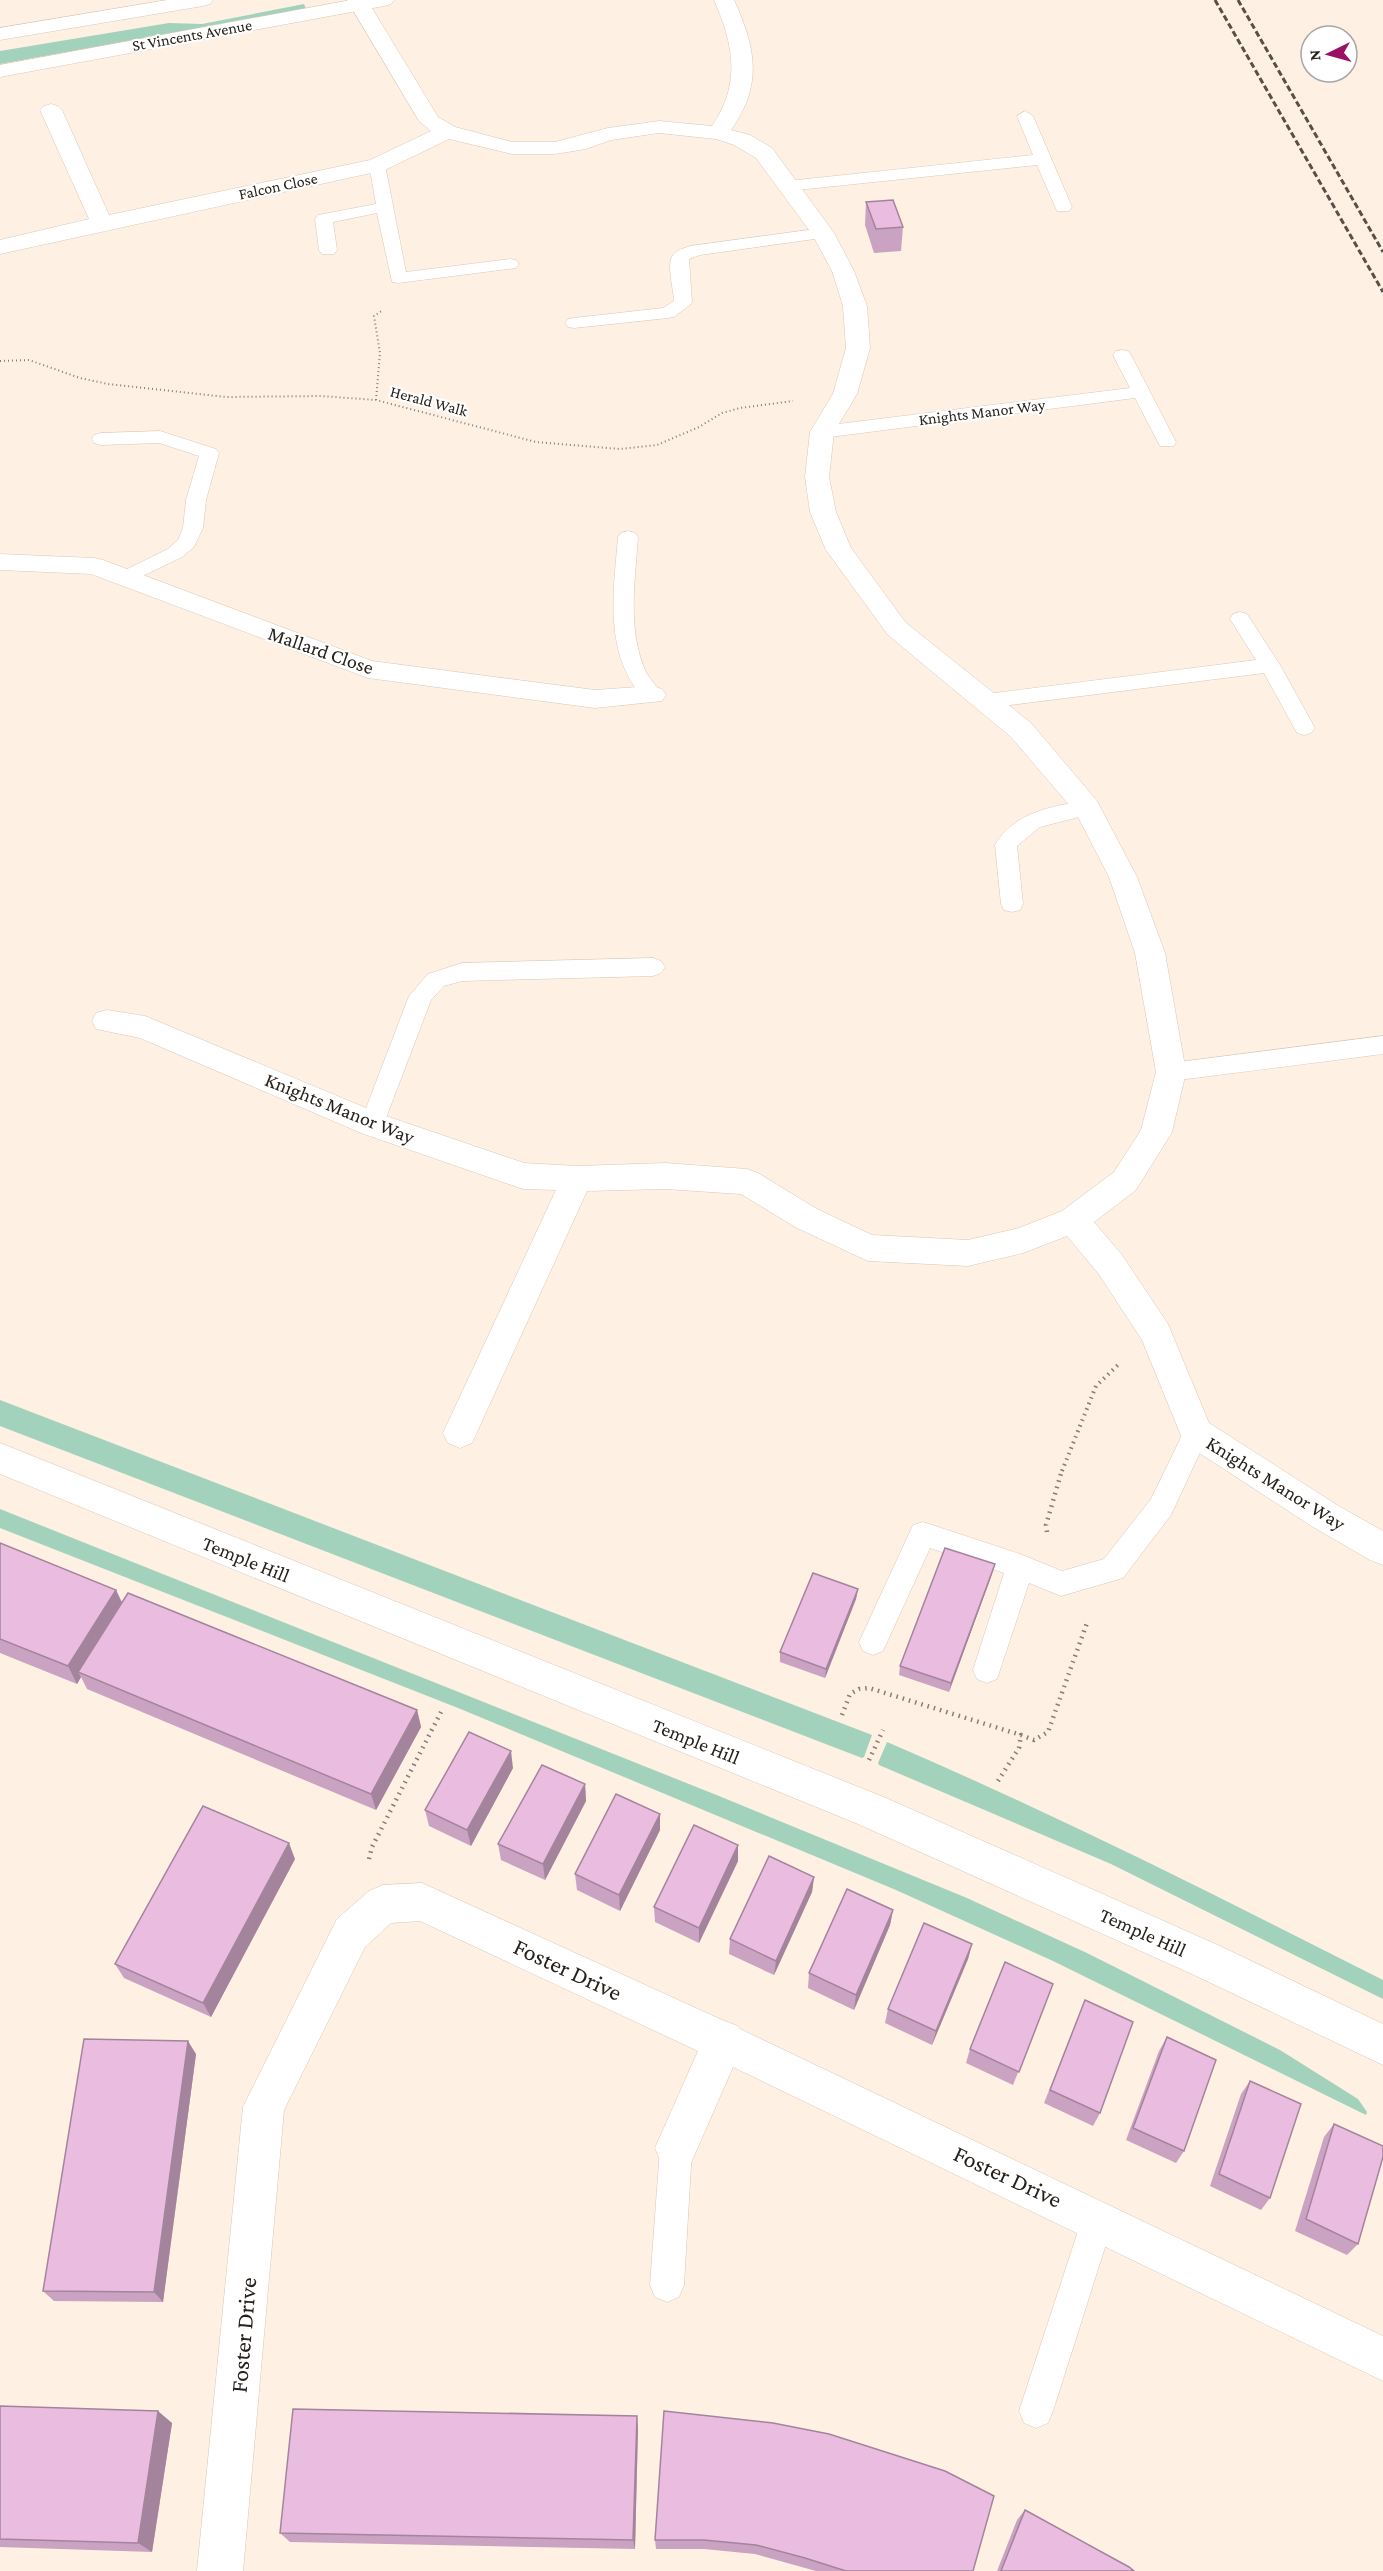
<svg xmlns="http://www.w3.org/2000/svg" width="1383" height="2571" viewBox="0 0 1383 2571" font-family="'Crimson Pro',serif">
<rect width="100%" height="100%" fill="#fef0e3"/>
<g fill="#a3d2bc">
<path d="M304 4 306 9 0 64V51L169 23 202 24Z"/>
<path d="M0 1400 872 1735 864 1757 862 1758 0 1426Z"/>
<path d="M0 1509 719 1796 967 1898 1087 1953 1280 2050 1358 2099 1367 2112 1366 2115 1053 1961 896 1890 458 1708 0 1528Z"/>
<path d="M887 1742C1055 1814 1219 1897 1383 1980V1999L1111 1864 879 1765 878 1763Z"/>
</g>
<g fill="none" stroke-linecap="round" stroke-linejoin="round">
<defs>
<g id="lane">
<path d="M1025 111 1033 116 1072 207 1069 211H1057L1037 165 788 191 782 190 780 186 782 182 788 181 1033 155 1017 116Z"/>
<path d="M377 160 385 165 406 272 510 259 516 260 519 264 516 268 398 283 392 282 377 213 333 222 337 250 334 254H322L319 250 315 219 318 215 376 204 369 165Z"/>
<path d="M823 228 829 229 832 233 829 237 700 255 689 259 692 303 674 317 668 318 574 328 568 327 565 323 568 319 574 318 663 308 674 301C674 289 664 260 676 252 679 249 686 248 690 246Z"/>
<path d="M1122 350 1128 351 1131 355 1176 442 1174 446H1160L1135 398 822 438 815 436 813 432 815 428 822 426 1130 388 1113 355 1116 351Z"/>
<path d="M160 431 216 449 219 453 206 500 203 528 194 547 182 557 126 584 119 583 116 578 119 573 168 549 178 540 183 528 186 500 199 456 159 443 101 445 94 443 92 439 94 435 101 433Z"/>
<path d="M628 531 635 533 638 537C635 582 627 630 646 672 650 680 658 687 662 695L659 700C646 704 641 697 634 686 605 642 614 587 618 537L621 533Z"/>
<path d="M1240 612 1247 614 1280 665 1315 728 1311 733 1304 735 1297 733 1264 673 987 708 980 706 977 701 980 696 987 694 1256 660 1230 619 1233 614Z"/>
<path d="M1087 800 1095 803 1098 808 1095 813 1040 827 1017 846 1023 904 1020 910 1012 912 1004 910 1001 904 995 845C1015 811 1052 807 1087 800Z"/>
<path d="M653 958 661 961 665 967 661 973 653 976 462 981 444 986 431 1000 381 1131 372 1133 363 1131 360 1124 409 996 428 974 462 963Z"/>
<path d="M1383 1036V1054L1171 1081 1163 1078 1159 1072 1163 1066 1171 1063Z"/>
<path d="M1196 1422 1205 1425 1209 1433 1171 1515 1123 1578 1061 1596 1029 1583 997 1679 987 1683 977 1679 973 1670 1004 1573 930 1548 883 1651 873 1655 863 1651 859 1642 913 1525 923 1522 1020 1554 1062 1571 1104 1559 1151 1499 1187 1425Z"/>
<path d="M676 2132 687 2137 692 2148 684 2285 679 2297 667 2302 655 2297 650 2285 660 2148 665 2137Z"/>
<path d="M1098 2203 1110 2207 1114 2219 1053 2411 1048 2423 1036 2428 1024 2423 1019 2411 1082 2219 1086 2207Z"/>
</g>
<g id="street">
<path d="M347 0H367L438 117 455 127 512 142H555L608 128 659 121 712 126C741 84 734 45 714 0H734C756 48 763 85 731 130L750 135 772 148 834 233 854 271 867 306 870 348 857 394 834 432 829 477 836 512 851 548 906 623 1031 723 1097 801 1137 877 1165 953 1186 1072 1172 1132 1136 1190 1094 1222 1122 1255 1168 1324 1209 1423 1337 1505 1383 1531V1565L1370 1560 1313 1527 1184 1443 1142 1340 1098 1273 1067 1236 1023 1253 968 1266 868 1261 795 1227 741 1194 665 1189 587 1191 472 1443 460 1448 448 1443 443 1433 556 1190 523 1189 361 1133 140 1038 96 1029 92 1021 96 1013 107 1010 145 1016 383 1115 524 1163 577 1166 665 1163 747 1169 758 1173 817 1209 872 1235 968 1240 1019 1228 1062 1211 1114 1172 1141 1130 1156 1072 1135 953 1109 877 1076 813 1011 737 888 635 826 550 810 512 805 477 810 432 833 394 846 348 843 306 832 271 812 234 756 158 734 145 716 139 659 133 611 140 586 149 555 154H512L449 139 385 170 0 254V240L89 219 40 110 44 106 51 104 58 106 62 110 109 215 370 160 431 131 419 121Z"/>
<path d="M0 554 94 558 103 560 372 661 595 690 652 686 662 689 666 695 662 701 595 708 368 678 91 574 0 570Z"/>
<path d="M422 1883 722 2020 738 2026 740 2029 1383 2336V2381L733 2067 691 2163 676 2169 661 2163 655 2148 698 2051 420 1921 391 1923 365 1947 284 2110 243 2571H197L243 2107 337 1919 369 1891 383 1885Z"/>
</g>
<g id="secondary">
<path d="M167 0H213L210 4 203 6 0 40V28Z"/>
<path d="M351 0H394L391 4 384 6 0 77V65Z"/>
<path d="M0 1443 886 1798 1220 1946 1383 2024V2065L1192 1974 858 1824 0 1474Z"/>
</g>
</defs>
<use href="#lane" stroke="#d8c8b8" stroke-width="1"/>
<use href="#street" stroke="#d8c8b8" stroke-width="1"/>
<use href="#secondary" stroke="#d8c8b8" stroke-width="1"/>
<g stroke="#887e75" stroke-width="2" stroke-dasharray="1 3" stroke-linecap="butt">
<path d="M0 361 29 360 80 378 108 384 226 397 321 396 376 400 536 442 620 449 657 445 699 427 722 413 740 408 793 401"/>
<path d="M376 400 380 353 374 316 383 310"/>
</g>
<path stroke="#887e75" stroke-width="4" stroke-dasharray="1.5 4.5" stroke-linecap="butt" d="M1062 1471 1096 1386 1119 1364"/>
<g stroke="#887e75" stroke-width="4.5" stroke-dasharray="1.5 5" stroke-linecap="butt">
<path d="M1047 1532 1046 1525 1062 1470"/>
<path d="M842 1715 850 1694 859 1689 869 1688 1021 1735"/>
<path d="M869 1760 883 1730"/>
<path d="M998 1781 1019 1748 1021 1735 1034 1740 1048 1732 1088 1620"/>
<path d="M369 1859 372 1847 441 1712"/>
</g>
<use href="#lane" fill="#fff" fill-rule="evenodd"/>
<use href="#street" fill="#fff" fill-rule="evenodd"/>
<use href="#secondary" fill="#fff" fill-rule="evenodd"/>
<g stroke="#575048" stroke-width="3" stroke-dasharray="6 3" stroke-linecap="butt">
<path d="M1215 0 1383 292"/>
<path d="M1238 0 1383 252"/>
</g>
</g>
<g fill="#c9a3c1">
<path d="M866 202 903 227 901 251 874 253 865 225Z"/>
<path d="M0 1543 116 1590 122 1602 417 1710 421 1727 376 1810 87 1689 81 1677 77 1684 0 1653Z"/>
<path d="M992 1574 949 1692 899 1675 900 1666Z"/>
<path d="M858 1589 856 1599 825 1678 780 1662V1652Z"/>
<path d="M513 1768 471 1846 429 1826 425 1810Z"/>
<path d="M585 1784 586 1801 545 1880 501 1860 498 1844Z"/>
<path d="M660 1814V1830L620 1911 577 1890 575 1874Z"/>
<path d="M738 1845V1861L699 1943 655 1922 654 1907Z"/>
<path d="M295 1859 211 2017 124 1978 115 1964Z"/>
<path d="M814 1877 812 1892 774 1975 729 1954 730 1939Z"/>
<path d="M893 1910 890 1925 854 2010 808 1988 809 1973Z"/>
<path d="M972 1944 968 1959 932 2045 885 2023 888 2009Z"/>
<path d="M1053 1984 1013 2085 966 2063 970 2049Z"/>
<path d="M1085 2000 1100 2113 1093 2126 1044 2103Z"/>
<path d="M1167 2037 1184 2151 1176 2163 1126 2140 1159 2051Z"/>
<path d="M196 2054 163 2302 54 2301 43 2291Z"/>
<path d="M1250 2081 1270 2198 1261 2210 1210 2186 1241 2094Z"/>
<path d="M1334 2124 1358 2244 1347 2255 1295 2231 1324 2137Z"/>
<path d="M0 2406 172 2423 152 2552 0 2547Z"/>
<path d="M664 2411 973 2571H816L755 2554 704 2549H656L655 2540Z"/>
<path d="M638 2428 635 2549 290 2542 280 2533Z"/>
<path d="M1025 2510 1134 2571H997L1017 2520Z"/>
</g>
<g fill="#a4849d">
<path d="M995 1564 992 1574 949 1692 951 1683Z"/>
<path d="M858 1589 856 1599 825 1678 826 1669Z"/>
<path d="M116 1590 124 1608 78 1672 81 1677 77 1684 68 1666Z"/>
<path d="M417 1710 421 1727 376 1810 371 1794Z"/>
<path d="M511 1751 513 1768 471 1846 467 1830Z"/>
<path d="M585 1784 586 1801 545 1880 543 1864Z"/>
<path d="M660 1814V1830L620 1911 619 1895Z"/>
<path d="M289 1843 295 1859 211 2017 203 2003Z"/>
<path d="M738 1845V1861L699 1943V1928Z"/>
<path d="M814 1877 812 1892 774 1975 776 1961Z"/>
<path d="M893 1910 890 1925 854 2010 856 1995Z"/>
<path d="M972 1944 968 1959 932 2045 936 2031Z"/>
<path d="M188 2041 196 2054 163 2302 154 2292Z"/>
<path d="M158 2411 172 2423 152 2552 138 2543Z"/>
<path d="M637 2416 638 2428 635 2549 633 2540Z"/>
</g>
<g fill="#eabde0" stroke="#a4849d" stroke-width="1.5">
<path d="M893 200 903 227 876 229 866 202Z"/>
<path d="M0 1543 116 1590 68 1666 0 1639Z"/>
<path d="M945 1548 995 1564 951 1683 900 1666Z"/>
<path d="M813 1573 858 1589 826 1669 780 1652Z"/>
<path d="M128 1593 417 1710 371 1794 78 1672Z"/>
<path d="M469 1732 511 1751 467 1830 425 1810Z"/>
<path d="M542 1765 585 1784 543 1864 498 1844Z"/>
<path d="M616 1794 660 1814 619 1895 575 1874Z"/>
<path d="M203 1806 289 1843 203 2003 115 1964Z"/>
<path d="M694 1825 738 1845 699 1928 654 1907Z"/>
<path d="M769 1856 814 1877 776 1961 730 1939Z"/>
<path d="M847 1889 893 1910 856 1995 809 1973Z"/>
<path d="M924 1923 972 1944 936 2031 888 2009Z"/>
<path d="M1005 1962 1053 1984 1019 2072 970 2049Z"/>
<path d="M1085 2000 1133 2022 1100 2113 1050 2090Z"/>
<path d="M1167 2037 1216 2060 1184 2151 1133 2128Z"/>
<path d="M84 2039 188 2041 154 2292 43 2291Z"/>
<path d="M1250 2081 1301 2104 1270 2198 1219 2174Z"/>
<path d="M1334 2124 1383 2146V2157L1358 2244 1306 2219Z"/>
<path d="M0 2406 158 2411 138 2543 0 2539Z"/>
<path d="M293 2409 637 2416 633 2540 280 2533Z"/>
<path d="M664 2411 773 2423 829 2434 945 2471 994 2496 973 2571H846L805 2558 756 2545 704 2540H655Z"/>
<path d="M1025 2510 1129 2567 1134 2571H1001Z"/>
</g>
<g text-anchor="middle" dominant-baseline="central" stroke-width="4.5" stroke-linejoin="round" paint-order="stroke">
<g font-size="16" fill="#27211b" stroke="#fff">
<text transform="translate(192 35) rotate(-10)">St Vincents Avenue</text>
<text transform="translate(278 186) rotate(-12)">Falcon Close</text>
<text transform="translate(429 401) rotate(15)">Herald Walk</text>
<text transform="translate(982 412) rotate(-7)">Knights Manor Way</text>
</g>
<g font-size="20" fill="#27211b" stroke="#fff">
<text transform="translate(321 650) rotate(19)">Mallard Close</text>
<text transform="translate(340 1108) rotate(22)">Knights Manor Way</text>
<text transform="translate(1276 1483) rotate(32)">Knights Manor Way</text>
<text transform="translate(246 1559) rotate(22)">Temple Hill</text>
<text transform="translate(696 1741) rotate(22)">Temple Hill</text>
<text transform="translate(1143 1932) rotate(24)">Temple Hill</text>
</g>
<g font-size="24" fill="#27211b" stroke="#fff">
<text transform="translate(568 1969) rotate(25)">Foster Drive</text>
<text transform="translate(1008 2176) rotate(25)">Foster Drive</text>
<text transform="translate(243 2335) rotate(-85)">Foster Drive</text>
</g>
</g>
<g transform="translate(1329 54) rotate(265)"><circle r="28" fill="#ffffff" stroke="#a9a6a4" stroke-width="1.5"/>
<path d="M0-4.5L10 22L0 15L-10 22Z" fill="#981165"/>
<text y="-9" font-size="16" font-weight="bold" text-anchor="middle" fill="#27211b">N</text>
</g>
</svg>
